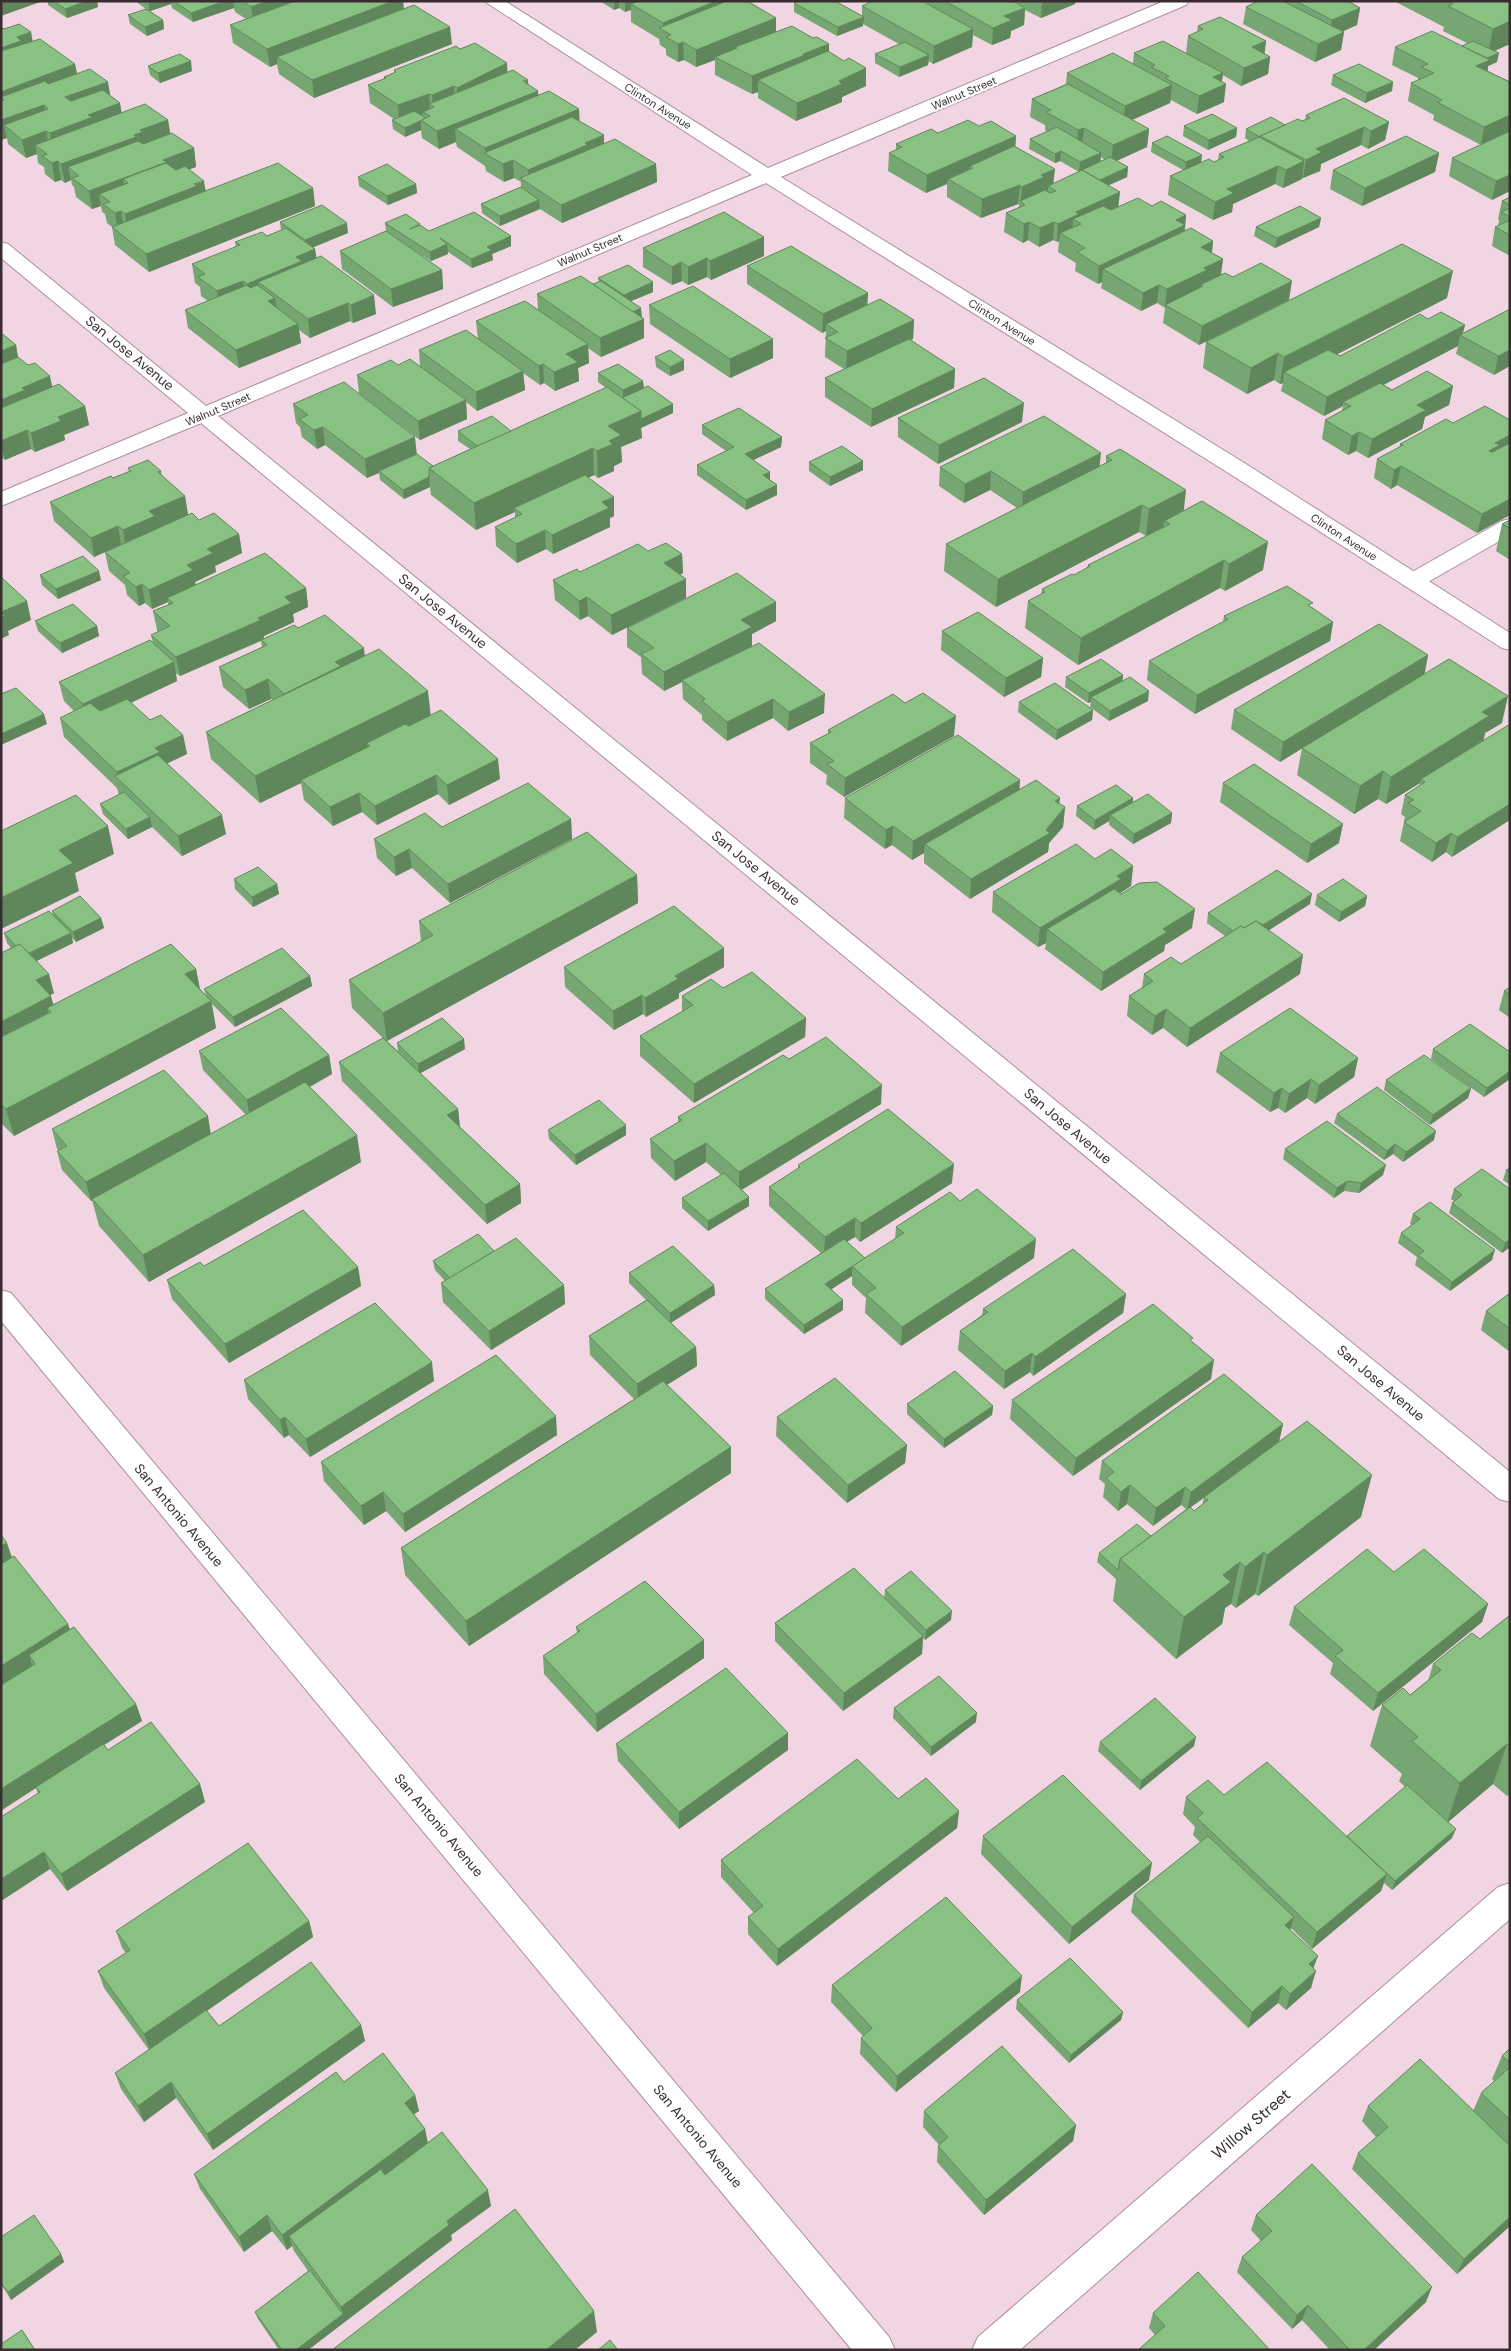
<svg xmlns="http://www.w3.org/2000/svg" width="1511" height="2351" viewBox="0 0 1511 2351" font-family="'DM Sans',sans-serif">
<rect width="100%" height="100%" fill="#f2d5e2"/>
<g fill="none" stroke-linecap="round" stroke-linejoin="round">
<defs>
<path id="service" d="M1510 519V535L1421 586 1413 588 1405 586 1402 581 1405 576 1502 521Z"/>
<g id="minor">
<path d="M484 1H505L768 168 1164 1H1189L1186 5 781 177 1246 464 1510 633V650L1502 648 1230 474 766 183 218 416 1510 1472V1502L1499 1499 201 423 1 506V492L188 413 1 258V242L8 244 206 406 752 175Z"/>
<path d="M1 1290 11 1293 889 2337 895 2350H852L1 1321Z"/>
</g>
<path id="tertiary" d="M1510 1883V1919L1020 2350H972L978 2337 1498 1887Z"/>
</defs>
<use href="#service" stroke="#aa8f9b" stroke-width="2"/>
<use href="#minor" stroke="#aa8f9b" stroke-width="2"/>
<use href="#tertiary" stroke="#aa8f9b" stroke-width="2"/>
<use href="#service" fill="#fff" fill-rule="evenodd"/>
<use href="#minor" fill="#fff" fill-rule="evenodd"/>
<use href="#tertiary" fill="#fff" fill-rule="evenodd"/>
</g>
<g fill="#76a671" fill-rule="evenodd">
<path d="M48 1H97L98 7 67 18 48 5Z"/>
<path d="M135 1H403L404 8 452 44 314 98 279 74 277 64 270 67 233 43 230 25 246 19 235 12 234 8 193 22 172 8 171 4 150 11 163 20 164 29 147 36 130 24 128 15 146 9Z"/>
<path d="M600 1H748L776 18V32L813 38 829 44V52L866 86 842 97V102L796 121 758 98V92L752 94 715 75V60L696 67 684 60 678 62 666 55V49L660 45 659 39 631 22V10L625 12 619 8 614 10Z"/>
<path d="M872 1H922L927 4V1H1076L1075 4 1041 18 1025 10 1024 25 1011 31 1010 38 992 45 973 35 972 47 933 64 929 61 928 65 899 77 875 63V54L899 44 863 24V26L837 36 794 12V3L862 16V6Z"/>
<path d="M1258 1H1348L1360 8 1357 25 1342 32H1344L1341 50 1315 62 1243 24 1246 7Z"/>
<path d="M1394 1H1510V44L1494 51 1497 62 1488 66V71L1510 82V191L1492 200 1449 176 1452 158 1481 145 1433 120 1434 115 1408 101 1411 83 1418 80V78L1392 65 1395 47 1462 46 1467 43 1443 31 1444 27Z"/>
<path d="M1198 26 1266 41 1264 53 1270 57 1268 74 1241 86 1223 75 1222 82 1224 102 1197 114 1171 100 1170 103 1132 120 1149 129 1147 147 1117 161 1128 167 1127 177 1109 185 1119 207 1152 206 1186 215 1185 231 1213 241 1212 253 1223 259 1221 275 1233 277 1289 300 1199 345 1163 323 1165 308 1157 303 1141 311 1101 288 1102 282 1098 284 1075 271 1076 263 1058 252 1059 241 1057 242 1053 240 1039 247 1028 240 1023 243 1004 232 1006 213 1019 207V205L1018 204 981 218 947 197V184L926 193 888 171 889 153 896 150V144L938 133 1015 147 1054 183 1079 172 1060 161 1055 163 1029 149 1030 139 1047 132 1045 130V125L1030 117 1032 99 1066 84 1067 73 1133 64 1134 53H1186L1188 36 1197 32ZM1101 157 1105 160 1101 162Z"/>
<path d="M1 27 4 29 31 32 32 41 75 64 77 73 120 103 121 113 168 120 170 134 194 148 196 167 189 169 205 191 313 188 315 206 149 272 115 245 112 227 107 223 105 214 102 212 101 206 92 209 76 197 74 187 72 185 71 180 65 183 61 180 55 182 45 174 44 167 38 163 37 154 26 158 8 144 7 138 1 140Z"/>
<path d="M460 49 508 72 528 85 538 96 579 109V121L604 135V143L656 164 657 182 562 223 540 209 500 226 482 213 481 204 521 187V182L514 178 504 182 486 171 485 166 457 147 456 142 439 149 422 138 421 130 405 137 393 129 392 120 394 119 370 103 368 85 384 79V77L394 73V70Z"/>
<path d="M148 66 192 71 160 83 150 75Z"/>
<path d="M1333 75 1393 82 1392 91 1365 103 1331 85Z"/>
<path d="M1306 115 1389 122 1385 140 1368 149 1361 145 1321 164 1320 171 1303 178H1302V179L1283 188 1275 184 1233 204 1232 212 1213 220 1168 195 1170 176 1183 170 1151 152 1152 143 1201 162H1214L1218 160 1219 154 1249 141 1245 138 1246 129 1285 125 1302 121 1305 120Z"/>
<path d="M1184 126 1237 128 1236 137 1208 150 1183 136Z"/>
<path d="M1439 153 1435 172 1362 206 1330 189 1333 170Z"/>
<path d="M358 177 416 184 417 193 388 205 359 186Z"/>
<path d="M1510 197V256L1492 246 1495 227 1498 226 1499 220 1498 219 1502 201Z"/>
<path d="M1321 218 1319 227 1275 248 1254 236 1256 227Z"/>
<path d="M280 222 348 233 313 247 315 249 316 258 376 314 353 323 350 321 310 338 299 330 301 343 239 368 188 328 185 310 208 301 201 296 200 287 195 283 192 264 236 247 235 242 267 236 281 230Z"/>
<path d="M385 223 420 224V225L429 231 511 236V246L492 254 493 260 472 268 448 252V254L431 261 407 246 442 270 443 289 393 307 342 269 340 251 386 231Z"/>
<path d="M764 237V256L711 280 707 277 688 285 682 281 672 285 643 267V248Z"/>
<path d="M747 266 868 293 867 305 914 320 913 339 910 340 955 369 954 388 871 427 825 397V378L844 369 825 357 826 331 822 333 747 284Z"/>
<path d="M598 278 653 282V292L631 301 642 318 644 319V338L601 357 588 348 589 363 578 368 579 381 555 391 544 383 540 385 523 373 525 390 477 411 466 402 467 419 420 440 359 394 357 375 398 365 420 367 419 350 478 339 476 321 538 310 537 294 593 284 599 282Z"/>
<path d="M1447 298 1337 354 1340 356 1428 319 1465 325 1463 333 1510 309 1494 375 1456 354 1458 346 1383 385 1392 390 1453 386 1449 405 1425 417 1422 429 1368 458 1356 451 1348 455 1322 439 1325 420 1342 411 1343 406 1324 416 1281 391 1283 383 1280 384 1274 380 1247 394 1203 368 1206 342Z"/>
<path d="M649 305 773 339V358L730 378 650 324Z"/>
<path d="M1 333 16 345 18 357 53 387 85 406 89 425 64 435 65 440 35 452 31 449 5 460 1 457Z"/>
<path d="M655 357 684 370 670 376 656 367Z"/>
<path d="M598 373 643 381 644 388 673 413 641 428 642 438 621 447 622 462 614 466V471L598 478 594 475 588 478 614 516 610 518V527L553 554 546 549 517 563 496 546 495 527 515 518V512L476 530 431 495 430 487 404 499 380 480 379 473 367 478 325 445 317 449 302 437 300 427 296 423 293 404 416 454 433 466 470 449 458 441V431H511L606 388 598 382Z"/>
<path d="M898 418 1022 422 938 464 898 437Z"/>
<path d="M1510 420V515L1477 533 1397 485 1391 489 1374 478 1377 459 1399 448 1400 444 1453 423Z"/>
<path d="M702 425 782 437 781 447 753 460 770 472V480L777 485V495L746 510 697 475V465L726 451 702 434Z"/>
<path d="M1106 456 1183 510 1263 570 1225 591 1220 588 1078 665 1025 628 1028 601 1041 594 1042 589 1074 575 1087 568 1088 565 1146 536 1139 532 996 607 944 571 946 544 1017 508 990 490 964 503 939 486 940 467 1100 466 1106 463Z"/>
<path d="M863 461V470L830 486 809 471V462Z"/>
<path d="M128 468 161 471 162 476 185 496 188 515 157 529 199 520 239 534 242 553 215 566 216 572 195 582 196 585 306 588 308 607 293 614 294 622 264 636V639L298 628 365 656 500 779 449 805 438 794 377 825 362 812 333 826 304 800 301 783 260 803 211 759 206 732 273 700 271 699 249 709 223 687 219 667 262 647 261 641 180 676 176 673 177 681 131 703 150 720 183 735 187 754 167 763 226 834 182 856 152 827 128 839 103 814 100 804 119 795 117 788 64 737 60 718 74 711 64 701 59 682 153 643 151 635 158 632 157 630 153 611 168 605V602L152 609 145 603 139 606 127 595 125 585 109 571 105 552 94 557 54 521 50 502 113 478 129 471Z"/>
<path d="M1510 520V560L1496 551 1502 524Z"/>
<path d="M648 551 682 554 683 573 680 575 686 579V598L612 635 588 616 580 620 555 600 553 580 580 572Z"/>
<path d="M40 575 101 580 58 599 42 585Z"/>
<path d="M776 602V621L752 634V646L824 713 788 731 773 718 727 741 702 720V715L683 699 682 682 664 691 642 674 641 657 627 647V628Z"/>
<path d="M1312 608 1333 622 1330 641 1195 714 1147 680 1149 661 1223 622 1224 616Z"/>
<path d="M35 621 97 626 99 636 62 653 38 631Z"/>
<path d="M942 631 1043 658 1041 677 1004 697 941 650Z"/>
<path d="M1428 655 1425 673 1502 723 1485 733 1452 857 1446 852 1432 862 1400 841 1405 817 1401 814 1405 795 1419 786 1420 783 1386 804 1378 799 1354 814 1297 775 1302 748 1280 762 1231 729 1234 710Z"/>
<path d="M1123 675 1122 681 1148 701 1109 721 1090 707 1091 702 1088 703 1065 687 1066 677Z"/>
<path d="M1019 702 1093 710 1092 720 1056 740 1018 712Z"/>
<path d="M828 730 954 736 844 797 826 784 827 775 810 763V743L828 734Z"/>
<path d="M1223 783 1339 843 1307 863 1220 802Z"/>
<path d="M1019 790 1059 804 1065 807 1063 827 1049 843 1048 852 970 899 924 863V853L912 860 892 845 885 849 844 818 845 798Z"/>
<path d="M1133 798V803L1172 813 1171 823 1133 844 1109 825V821L1094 830 1076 816 1077 806Z"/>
<path d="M571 819 572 839 450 903 412 868 396 876 377 858 374 839 442 827Z"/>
<path d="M1095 859 1133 866 1131 886 1120 893 1121 894 1192 928 1165 945 1164 951 1101 991 1045 949 1046 943 1038 947 992 912 993 892Z"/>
<path d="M637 875 638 903 387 1041 398 1051 397 1043 465 1049 420 1073 458 1109 460 1127 520 1184 521 1203 487 1224 342 1081 339 1062 383 1038 352 1008 349 980 421 942 419 921Z"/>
<path d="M234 879 277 884 279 894 253 907 235 889Z"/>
<path d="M1317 895 1367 896 1365 906 1339 922 1315 905Z"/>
<path d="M1310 904 1269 930 1300 974 1187 1047 1163 1028 1152 1035 1127 1016 1129 996 1142 988 1144 974 1181 964 1225 936 1207 923 1208 913Z"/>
<path d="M52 911 101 918 104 928 76 942 72 938 73 943 37 961 54 993 50 995 53 1004 196 969 200 989 206 995 204 989 310 976 312 986 235 1027 212 1004 216 1028 14 1136 1 1123V953L11 948 7 943 4 933 53 915Z"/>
<path d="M564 967H724L679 993V998L646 1017 643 1014 614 1030 565 987Z"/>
<path d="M1510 987V1018L1499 1010 1504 991Z"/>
<path d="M723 988 806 1018 805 1037 694 1103 640 1056V1036L682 1012V996Z"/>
<path d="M1433 1049 1510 1052V1079L1484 1097 1431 1059Z"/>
<path d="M199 1051 329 1055 332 1074 310 1087 361 1162 149 1282 99 1226 92 1200 91 1201 62 1170 57 1151 59 1150 57 1149 52 1129 211 1134 246 1115 203 1070Z"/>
<path d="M1220 1053 1358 1058 1354 1077 1315 1104 1307 1098 1285 1113 1278 1108 1270 1112 1216 1072Z"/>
<path d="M789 1059 881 1104 742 1190 749 1197V1206L708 1231 682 1208V1198L721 1175 706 1162 675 1181 651 1158 650 1139 678 1122V1117Z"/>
<path d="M1386 1080 1471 1088 1468 1098 1430 1125 1384 1090Z"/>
<path d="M1337 1114 1434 1140 1403 1162 1393 1154 1384 1160 1334 1123Z"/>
<path d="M548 1130 626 1135 576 1165 549 1139Z"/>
<path d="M1285 1149 1383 1175 1359 1193 1344 1191 1334 1198 1283 1159Z"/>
<path d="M798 1165 952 1183 860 1242 855 1237 846 1242 865 1258 895 1239 896 1227 1034 1258 901 1346 865 1313 866 1298 852 1285V1276L832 1289 843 1310 804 1334 765 1299V1289L821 1253 769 1206V1187L798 1169Z"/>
<path d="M1510 1168V1185L1503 1180 1506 1170Z"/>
<path d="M1454 1189H1510V1247L1502 1253 1449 1213 1452 1203 1454 1201 1451 1199Z"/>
<path d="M1413 1214 1492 1260 1450 1291 1415 1265 1417 1257 1398 1243 1401 1233 1412 1225 1410 1224Z"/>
<path d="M494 1251 564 1285 565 1304 491 1350 443 1302 441 1283 445 1281 435 1270 433 1261Z"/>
<path d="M204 1266 358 1267 361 1286 229 1363 172 1299 167 1280Z"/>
<path d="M629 1273 714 1285 715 1295 671 1323 696 1347 697 1366 667 1385 731 1447V1473L469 1646 405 1575 401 1548 634 1399 590 1355 589 1336 646 1300 629 1283Z"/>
<path d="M1510 1293V1352L1481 1330 1486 1311Z"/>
<path d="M1126 1294 1123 1313 1033 1376 1030 1372 1004 1389 958 1350 960 1331 982 1315 983 1309Z"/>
<path d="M1193 1342 1211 1379 1073 1476 1010 1419 1012 1400Z"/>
<path d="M244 1380 434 1381 310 1457 289 1435 284 1438 248 1399Z"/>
<path d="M907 1404 993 1406 992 1415 944 1448 907 1414Z"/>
<path d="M777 1417 907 1445 905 1463 847 1503 776 1436Z"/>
<path d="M1283 1424 1279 1442 1361 1517 1258 1596 1255 1594 1236 1608 1231 1604 1225 1608 1222 1624 1176 1659 1113 1601 1116 1579 1097 1562 1099 1553 1151 1536 1186 1509 1181 1505 1153 1526 1127 1504 1118 1511 1103 1497 1105 1484 1099 1479 1102 1461ZM1204 1498 1202 1505 1194 1511 1191 1507Z"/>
<path d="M557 1435 405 1532 386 1511 364 1525 324 1481 321 1462Z"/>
<path d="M1 1535 12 1557 70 1629 136 1704 142 1721 104 1745 108 1750 200 1784 205 1802 67 1891 50 1869 1 1901 38 1794 36 1788 1 1811Z"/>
<path d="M1394 1572 1488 1604 1482 1622 1373 1711 1330 1674 1333 1663 1289 1625 1294 1607Z"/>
<path d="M885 1590 951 1620 925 1640 923 1638 922 1654 843 1711 775 1641V1623L884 1598Z"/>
<path d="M1510 1615V1794L1507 1796 1493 1784 1448 1822 1452 1838 1392 1890 1384 1883 1381 1891 1312 1949 1291 1928 1290 1930 1314 1969 1311 1988 1286 2010 1278 2003 1248 2028 1131 1912 1134 1895 1200 1842 1193 1835 1195 1827 1183 1814 1186 1797 1224 1795 1347 1836 1405 1787 1399 1781 1402 1774 1370 1746 1382 1705 1410 1695 1428 1681 1433 1664 1480 1639Z"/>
<path d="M576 1627 704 1640V1658L597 1732 544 1674 543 1656 577 1633Z"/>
<path d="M894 1708 976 1722 931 1756 893 1718Z"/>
<path d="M788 1733V1750L679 1829 618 1761 616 1744Z"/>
<path d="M1100 1742 1194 1746 1140 1790 1098 1751Z"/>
<path d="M898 1799 959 1811 957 1828 777 1966 748 1934V1917L754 1913 721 1877V1860Z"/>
<path d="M983 1836 1149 1880 1069 1944 981 1854Z"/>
<path d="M309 1921 313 1937 207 2011 219 2026 361 2025 365 2041 213 2150 176 2098 144 2122 121 2089 115 2073 149 2050 104 1988 98 1971 126 1953 122 1948 116 1931Z"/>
<path d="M832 1985 1020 1992 896 2092 860 2054 861 2038 863 2036 831 2002Z"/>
<path d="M1017 2000 1123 2012 1121 2020 1069 2063 1016 2009Z"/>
<path d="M1510 2048V2226L1457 2274 1352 2169 1358 2153 1376 2137 1362 2121 1368 2106 1473 2111 1481 2093 1494 2081 1492 2079 1502 2056Z"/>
<path d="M344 2082 415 2095 419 2111 414 2114 425 2129 428 2143 491 2206 451 2235 452 2240 308 2350H279L258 2319 255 2312 308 2271 294 2251 292 2246 287 2250 272 2231 244 2252 200 2189 194 2174Z"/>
<path d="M924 2111 1076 2125 1073 2141 984 2215 937 2162 938 2146 939 2145 923 2127Z"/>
<path d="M1256 2215 1426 2302 1374 2350H1330L1302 2320 1292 2329 1237 2272 1242 2257 1261 2241 1251 2230Z"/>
<path d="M1 2237 61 2254 64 2262 11 2300 1 2284Z"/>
<path d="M1153 2313 1270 2350 1155 2335 1149 2328Z"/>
</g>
<g fill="#60875c">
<path d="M1 1H43L1 16Z"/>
<path d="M87 1H97L98 7 67 18 65 9Z"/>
<path d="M148 1H171V4L150 11Z"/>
<path d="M225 1H233L234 8 193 22 191 13Z"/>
<path d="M268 1H319L254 25 251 7Z"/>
<path d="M393 1H403L404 15 277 57V64L270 67 267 49Z"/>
<path d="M614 1H619V8L614 10Z"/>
<path d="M625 1H640L631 4V10L625 12Z"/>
<path d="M716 1H748V5L671 35 663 30V23Z"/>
<path d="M1042 1H1076L1075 4 1041 18Z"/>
<path d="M1025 8 1024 25 1011 31 1010 38 992 45 993 28 1004 16Z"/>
<path d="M1360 8 1357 25 1329 37 1332 20Z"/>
<path d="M864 17 863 26 837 36 838 27Z"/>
<path d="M776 18V36L735 47V52L715 57V60L696 67V50Z"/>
<path d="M163 20 164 29 147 36 145 27Z"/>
<path d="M1510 21V44L1488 54 1493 29Z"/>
<path d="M450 27 452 44 314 98 312 80Z"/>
<path d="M973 29 972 47 933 64 934 46Z"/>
<path d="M31 32 34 50 1 67V48L17 37Z"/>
<path d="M1344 32 1341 50 1315 62 1318 44Z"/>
<path d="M1266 41 1264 59 1252 47Z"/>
<path d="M683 42 684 60 678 62V44Z"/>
<path d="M829 44V61L758 80V92L752 94V76L803 54Z"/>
<path d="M1499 53 1497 62 1488 66 1486 78 1476 66 1480 61Z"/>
<path d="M929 55 928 65 899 77 900 67Z"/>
<path d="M1270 57 1268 74 1241 86 1244 68Z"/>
<path d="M191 61 192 71 160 83 158 73Z"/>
<path d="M507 63 508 81 458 106 457 88Z"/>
<path d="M75 64 78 82 4 100 1 98V92Z"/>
<path d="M866 68V86L842 97V102L796 121 797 103Z"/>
<path d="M1223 73 1221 86 1226 84 1224 102 1197 114 1199 96 1213 77Z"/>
<path d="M528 80 529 94 538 91 539 109 455 129 456 142 439 149 437 131Z"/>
<path d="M108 82 111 100 68 115 65 97Z"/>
<path d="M1393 82 1392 91 1365 103 1367 93Z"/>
<path d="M1172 85 1170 103 1123 124 1125 106Z"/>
<path d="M454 86 455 104 433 107 432 95Z"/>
<path d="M429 94 430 105 429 104 430 112H423V114L399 123 398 105Z"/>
<path d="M120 103 123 121 53 151 50 133 88 115Z"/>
<path d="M44 105 47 123 4 125 7 138 1 140V120Z"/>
<path d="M579 109 580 127 485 153V148Z"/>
<path d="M1510 115V131L1481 145 1484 127Z"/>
<path d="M168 120 171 138 79 176 68 167 71 180 65 183 61 164 134 135 140 130Z"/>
<path d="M421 121V130L405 137V128Z"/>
<path d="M1389 122 1385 140 1368 149 1371 131Z"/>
<path d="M1364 127 1361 145 1321 164 1320 171 1303 178 1306 160 1316 149Z"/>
<path d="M1084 128 1082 146 1077 149 1078 130Z"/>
<path d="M1237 128 1236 137 1208 150 1209 140Z"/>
<path d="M1149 129 1147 147 1111 163 1113 145Z"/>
<path d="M46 131 49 149 35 145 37 154 26 158 22 140Z"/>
<path d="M604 135V154L529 184 528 170Z"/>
<path d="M1016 136 1015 154 973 168 970 166 969 174 948 179 947 184 926 193 927 175Z"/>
<path d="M194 148 196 167 169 177 128 183 123 179 126 196 110 202 99 194 101 206 92 209 89 191 163 160Z"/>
<path d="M1061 151 1060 161 1055 163V154Z"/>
<path d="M1101 153 1100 162 1079 172 1080 162Z"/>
<path d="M1439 153 1435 172 1362 206 1365 188Z"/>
<path d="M1202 155 1201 164 1185 171 1186 162Z"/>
<path d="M513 160 514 178 504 182 503 164Z"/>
<path d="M58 161 61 180 55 182 52 163Z"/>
<path d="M1304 161 1302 179 1283 188 1286 170Z"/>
<path d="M656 164 657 182 562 223 561 205Z"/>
<path d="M1278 166 1275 184 1233 204 1232 212 1213 220 1215 202 1227 189Z"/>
<path d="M1128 167 1127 177 1096 191 1097 182Z"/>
<path d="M1055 169 1053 187 1048 186V190L1021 202 1022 187 1041 175Z"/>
<path d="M1510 175V191L1492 200 1496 181Z"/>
<path d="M204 181 207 199 128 232 125 214Z"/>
<path d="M416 184 417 193 388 205 387 196Z"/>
<path d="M1020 185 1018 204 981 218 982 199Z"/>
<path d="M313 188 315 206 149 272 146 254Z"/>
<path d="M1120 192 1118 210 1081 224 1073 219 1072 235 1060 233 1059 241 1057 242 1058 224 1076 212Z"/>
<path d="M539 200 540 209 500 226V216Z"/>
<path d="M121 211 124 229 118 232 115 213Z"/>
<path d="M1186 215 1183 243 1103 269 1102 282 1098 284 1099 266 1176 220Z"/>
<path d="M1321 218 1319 227 1275 248 1277 238Z"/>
<path d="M1029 222 1028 240 1023 243 1024 224Z"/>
<path d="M1054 222 1053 240 1039 247 1040 228Z"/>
<path d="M347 223 348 233 307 250 305 240Z"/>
<path d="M511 236V246L492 254 493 260 472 268 471 259 487 247Z"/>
<path d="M764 237V256L711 280 710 261Z"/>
<path d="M1213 241 1211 259 1201 247Z"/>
<path d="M447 244 448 254 431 261 430 252Z"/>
<path d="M315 249 318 268 258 282 260 298 250 302 247 284 296 257Z"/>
<path d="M707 258V277L688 285V267Z"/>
<path d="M1223 259 1220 278 1201 287 1200 285V291L1165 305V308L1167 289 1204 268Z"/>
<path d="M681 262 682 281 672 285V267Z"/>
<path d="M442 270 443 289 393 307 391 289Z"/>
<path d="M1453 271 1447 298 1293 377 1284 372 1283 383 1280 384 1284 357Z"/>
<path d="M243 281 246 299 220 310 217 291Z"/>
<path d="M1292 281 1289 300 1199 345 1202 326Z"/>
<path d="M653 282V292L624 304V295Z"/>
<path d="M1159 285 1157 303 1141 311 1143 293Z"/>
<path d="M868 293 867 311 826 324V331L822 333 823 314Z"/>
<path d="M374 295 376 314 353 323 351 305Z"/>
<path d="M275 298 278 317 268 301Z"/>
<path d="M348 303 350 321 310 338 308 319Z"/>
<path d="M641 308 642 318 625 315Z"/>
<path d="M644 319V338L601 357 600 338Z"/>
<path d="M914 320 913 339 846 370 847 351Z"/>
<path d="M298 324 301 343 239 368 236 350Z"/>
<path d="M1465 325 1462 336 1460 335 1458 346 1347 404 1343 402V406L1324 416 1327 397Z"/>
<path d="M773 339V358L730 378V359Z"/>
<path d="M588 344 589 363 578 368 579 381 555 391 554 372 566 354Z"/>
<path d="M16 345 19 364 1 371V351Z"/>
<path d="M1510 350V366L1494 375 1498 356Z"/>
<path d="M1278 353 1274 380 1247 394 1251 368Z"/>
<path d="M684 360V370L670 376V367Z"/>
<path d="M543 364 544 383 540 385 539 366Z"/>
<path d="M955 369 954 388 871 427 872 409Z"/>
<path d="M523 371 525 390 477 411 476 392Z"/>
<path d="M50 376 54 395 1 420V400L22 388Z"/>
<path d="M643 381 644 391 623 400V390Z"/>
<path d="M1453 386 1449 405 1425 417 1422 429 1368 458 1372 439 1417 405Z"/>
<path d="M466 400 467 419 420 440 418 421Z"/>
<path d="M1024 403 1022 422 938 464 939 445Z"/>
<path d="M673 404V413L641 428 642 438 621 447 622 462 614 466V471L598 478 597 451 608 426 641 411Z"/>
<path d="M85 406 89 425 64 435 65 440 35 452 31 433 58 417Z"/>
<path d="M323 427 325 445 317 449 314 430Z"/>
<path d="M27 430 31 449 5 460 1 444V441Z"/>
<path d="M1359 432 1356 451 1348 455 1352 436Z"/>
<path d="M1510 435V452L1497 459 1489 451 1495 443Z"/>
<path d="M415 437 417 456 379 471V473L367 478 365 459Z"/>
<path d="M782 437 781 447 745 464V454Z"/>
<path d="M593 448 594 475 518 511 514 508 515 512 476 530 474 503Z"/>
<path d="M1101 453 1099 472 1022 511 1023 492Z"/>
<path d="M863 461V470L830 486V477Z"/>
<path d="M1401 466 1397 485 1391 489 1394 470Z"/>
<path d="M991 471 990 490 964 503 965 484Z"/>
<path d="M770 472V482L763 475Z"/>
<path d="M429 477 430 487 404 499 403 490Z"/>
<path d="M777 485V495L746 510V500Z"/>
<path d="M1186 490 1183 518 1164 521 1163 528 1146 536 1149 509Z"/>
<path d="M185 496 188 515 157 528 158 535 126 549 123 530 149 511Z"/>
<path d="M614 497V516L610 518V527L553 554 552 535 602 502Z"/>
<path d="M1510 499V515L1477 533 1482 514Z"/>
<path d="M1142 505 1139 532 996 607 998 579Z"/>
<path d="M118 526 121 545 94 557 91 538Z"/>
<path d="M545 530 546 549 517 563 516 544Z"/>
<path d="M239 534 242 553 215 566 216 572 195 582 196 589 167 598 168 602 152 609 149 590 187 565 207 549Z"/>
<path d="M1268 542 1263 570 1225 591 1229 564Z"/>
<path d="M682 554 683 573 665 582 664 563Z"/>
<path d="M1224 560 1220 588 1078 665 1081 638Z"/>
<path d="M99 571 101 580 58 599 56 589Z"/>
<path d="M686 579V598L612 635 611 615Z"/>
<path d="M142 584 145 603 139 606 136 587Z"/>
<path d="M306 588 308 607 293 614 294 622 264 636V639L180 676 176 657 258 618 285 597Z"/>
<path d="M587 597 588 616 580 620 579 601Z"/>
<path d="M27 601 31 620 8 631 9 635 1 639V612Z"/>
<path d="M776 602V621L752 634V646L682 680V682L664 691V672L741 620Z"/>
<path d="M1333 622 1330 641 1195 714 1197 695Z"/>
<path d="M97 626 99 636 62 653 60 643Z"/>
<path d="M364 648 366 667 284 694 335 662Z"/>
<path d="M1428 655 1424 674 1280 762 1283 742Z"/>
<path d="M1043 658 1041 677 1004 697 1006 678Z"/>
<path d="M174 662 177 681 87 723 83 704Z"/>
<path d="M1123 675 1122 685 1091 697V702L1088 703 1089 693Z"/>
<path d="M268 679 271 699 249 709 245 690Z"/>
<path d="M428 691 431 718 367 743 368 750 301 780V783L260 803 255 776Z"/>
<path d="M1149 691 1148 701 1109 721 1110 711Z"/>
<path d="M825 694 824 713 788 731 789 712Z"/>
<path d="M1508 696 1502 723 1485 733 1483 744 1421 779 1420 783 1386 804 1391 777 1482 712Z"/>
<path d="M773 699V718L727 741V722Z"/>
<path d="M1093 710 1092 720 1056 740 1057 730Z"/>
<path d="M44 714 47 724 1 745V734Z"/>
<path d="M956 716 954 736 844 797 845 778Z"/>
<path d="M183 735 187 754 162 766 119 780 117 772 155 748Z"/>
<path d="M498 759 500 779 449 805 447 785Z"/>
<path d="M1383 771 1378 799 1354 814 1360 786Z"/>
<path d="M436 775 438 794 377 825 375 806Z"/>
<path d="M1020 780 1019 799 925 844 924 853 912 860 913 841Z"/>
<path d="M359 793 362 812 333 826 330 807Z"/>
<path d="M1060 798 1058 816 1065 807 1063 827 1049 843 1048 852 970 899 971 879 1046 830 1055 801Z"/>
<path d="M1133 798 1132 808 1110 815 1109 821 1094 830 1095 820Z"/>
<path d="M1510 804V820L1452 857 1457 837Z"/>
<path d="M1172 813 1171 823 1133 844 1134 834Z"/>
<path d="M222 815 226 834 182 856 178 836Z"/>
<path d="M150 817 152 827 128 839 126 829Z"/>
<path d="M571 819 572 839 450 903 448 884Z"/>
<path d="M1343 824 1339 843 1307 863 1311 844Z"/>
<path d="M108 826 114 854 75 873 79 891 1 929V898L59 850Z"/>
<path d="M893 826 892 845 885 849 886 830Z"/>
<path d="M1451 833 1446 852 1432 862 1436 843Z"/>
<path d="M409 849 412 868 396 876 394 857Z"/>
<path d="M1133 866 1131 886 1120 893 1047 929 1046 943 1038 947 1040 928Z"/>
<path d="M637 875 638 903 387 1041 383 1013Z"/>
<path d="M277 884 279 894 253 907 252 897Z"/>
<path d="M1312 894 1310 904 1241 948 1243 938Z"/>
<path d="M1367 896 1365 906 1339 922 1341 912Z"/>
<path d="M1195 909 1192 928 1165 945 1164 951 1101 991 1103 972 1163 929Z"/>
<path d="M101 918 104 928 76 942 73 932Z"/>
<path d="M71 933 73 943 28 965 25 956Z"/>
<path d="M724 948V967L679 993V998L646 1017 645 998 675 976Z"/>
<path d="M1303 955 1300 974 1187 1047 1190 1028Z"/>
<path d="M196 969 201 996 185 974Z"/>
<path d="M49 974 54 993 41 1000 36 980Z"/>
<path d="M310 976 312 986 235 1027 233 1017Z"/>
<path d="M642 995 643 1014 614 1030 613 1011Z"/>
<path d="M51 996 56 1015 47 1008 50 1019 1 1043V1022Z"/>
<path d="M211 1001 216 1028 14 1136 6 1109Z"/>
<path d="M1166 1009 1163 1028 1152 1035 1155 1016Z"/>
<path d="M806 1018 805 1037 694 1103V1084Z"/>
<path d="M464 1039 465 1049 419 1074 418 1064Z"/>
<path d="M329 1055 332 1074 250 1120 247 1100Z"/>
<path d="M1358 1058 1354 1077 1315 1104 1319 1085Z"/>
<path d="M1510 1071V1079L1484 1097 1487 1088Z"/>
<path d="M1311 1079 1307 1098 1285 1113 1289 1094Z"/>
<path d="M882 1085 881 1104 739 1191V1172Z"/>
<path d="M1282 1088 1278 1108 1270 1112 1274 1093Z"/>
<path d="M1471 1088 1468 1098 1430 1125 1433 1115Z"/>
<path d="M458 1109 460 1128 447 1115Z"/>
<path d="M208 1116 211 1135 91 1201 86 1182Z"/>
<path d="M626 1125V1135L576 1165 575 1155Z"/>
<path d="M1436 1131 1434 1140 1403 1162 1406 1152Z"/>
<path d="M357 1135 361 1162 149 1282 143 1255Z"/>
<path d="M706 1143V1162L675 1181 674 1161Z"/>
<path d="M1395 1144 1393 1154 1384 1160 1387 1151Z"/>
<path d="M954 1164 952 1183 860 1242 861 1223Z"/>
<path d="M1386 1165 1383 1175 1359 1193 1361 1183Z"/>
<path d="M1347 1181 1344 1191 1334 1198 1337 1188Z"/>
<path d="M520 1184 521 1203 487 1224 485 1205Z"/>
<path d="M749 1197V1206L708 1231V1221Z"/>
<path d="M855 1218V1237L824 1256 825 1237Z"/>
<path d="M1036 1239 1034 1258 901 1346 902 1327Z"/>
<path d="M1510 1239V1247L1502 1253 1505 1243Z"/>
<path d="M1495 1250 1492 1260 1450 1291 1452 1282Z"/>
<path d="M852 1266V1276L825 1293V1284Z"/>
<path d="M358 1267 361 1286 229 1363 225 1344Z"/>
<path d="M564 1285 565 1304 491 1350 489 1331Z"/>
<path d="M714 1285 715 1295 670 1323V1313Z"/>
<path d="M1126 1294 1123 1313 1033 1376 1035 1357Z"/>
<path d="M843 1300V1310L804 1334V1325Z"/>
<path d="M696 1347 697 1366 638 1403 637 1384Z"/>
<path d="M1032 1353 1030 1372 1004 1389 1005 1371Z"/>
<path d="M1214 1360 1211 1379 1073 1476 1076 1458Z"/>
<path d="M432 1362 434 1381 310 1457 306 1439Z"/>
<path d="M993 1406 992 1415 944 1448V1439Z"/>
<path d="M556 1416 557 1435 405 1532 403 1514Z"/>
<path d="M285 1417 289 1435 284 1438 280 1420Z"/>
<path d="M1283 1424 1279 1442 1187 1510 1191 1492Z"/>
<path d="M907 1445 905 1463 847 1503 848 1485Z"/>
<path d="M731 1447V1473L469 1646 466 1621Z"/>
<path d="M1372 1475 1361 1517 1258 1596 1267 1555Z"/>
<path d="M1130 1485 1127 1504 1118 1511 1121 1492Z"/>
<path d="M1185 1487 1181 1505 1153 1526 1156 1508Z"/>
<path d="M383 1492 386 1511 364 1525 361 1506Z"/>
<path d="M7 1543 13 1561 1 1568V1546Z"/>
<path d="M1264 1552 1255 1594 1236 1608 1245 1567Z"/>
<path d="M1240 1562 1231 1604 1225 1608 1222 1624 1176 1659 1184 1617 1223 1575Z"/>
<path d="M1488 1604 1482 1622 1373 1711 1378 1693Z"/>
<path d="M952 1611 951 1620 925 1640 926 1630Z"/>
<path d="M68 1624 74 1642 35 1664 29 1655 33 1668 1 1688V1666Z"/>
<path d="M923 1636 922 1654 843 1711 844 1693Z"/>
<path d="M704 1640V1658L597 1732 596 1714Z"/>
<path d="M136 1704 142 1721 1 1810V1789Z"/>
<path d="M977 1713 976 1722 931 1756V1747Z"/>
<path d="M788 1733V1750L679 1829V1812Z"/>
<path d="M1196 1737 1194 1746 1140 1790 1141 1781Z"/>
<path d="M1507 1744 1493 1784 1447 1823 1460 1783Z"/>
<path d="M200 1784 205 1802 67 1891 61 1874Z"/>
<path d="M959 1811 957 1828 777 1966 778 1949Z"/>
<path d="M1456 1829 1452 1838 1392 1890 1395 1881Z"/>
<path d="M44 1852 50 1869 1 1901V1879Z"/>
<path d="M1152 1863 1149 1880 1069 1944 1072 1927Z"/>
<path d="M1387 1874 1381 1891 1312 1949 1317 1932Z"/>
<path d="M1294 1917 1289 1934 1285 1925Z"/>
<path d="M309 1921 313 1937 150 2050 144 2034Z"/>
<path d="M1318 1956 1312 1972 1309 1964Z"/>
<path d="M1316 1971 1311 1988 1286 2010 1290 1994Z"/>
<path d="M1022 1976 1020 1992 896 2092 897 2076Z"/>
<path d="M1282 1986 1278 2003 1248 2028 1252 2012Z"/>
<path d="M1123 2012 1121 2020 1069 2063 1071 2055Z"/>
<path d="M361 2025 365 2041 213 2150 207 2134Z"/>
<path d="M171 2082 176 2098 144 2122 138 2106Z"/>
<path d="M415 2095 419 2111 408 2118 405 2103Z"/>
<path d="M1076 2125 1073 2141 984 2215 986 2200Z"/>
<path d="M425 2129 428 2145 295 2244 289 2236 292 2246 287 2250 282 2235Z"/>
<path d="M488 2190 491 2206 451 2235 452 2240 308 2350H296L343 2314 341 2307 447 2221Z"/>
<path d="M267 2215 272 2231 244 2252 239 2237Z"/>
<path d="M1510 2217V2226L1457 2274 1464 2259Z"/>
<path d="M61 2254 64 2262 11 2300 8 2292Z"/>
<path d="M1432 2287 1426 2302 1374 2350H1364Z"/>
<path d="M1308 2305 1302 2320 1292 2329 1297 2315Z"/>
<path d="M594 2311 597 2332 575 2350H546Z"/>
</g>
<g fill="#89c183" stroke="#60875c">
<path d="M54 1H87L65 9Z"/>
<path d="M174 1H225L191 13Z"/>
<path d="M243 1H268L251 7Z"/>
<path d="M295 1H393L267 49 230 25Z"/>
<path d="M638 1H716L663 23 631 4Z"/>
<path d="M727 1H747L776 18 696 50 683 42 678 44 666 37 671 35 659 28Z"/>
<path d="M798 1H835L864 17 838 27 794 3Z"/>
<path d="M873 1H922L973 29 934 46 862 6Z"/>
<path d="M945 1H1013L1025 8 1004 16 1012 20 993 28Z"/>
<path d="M1258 1H1283L1344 32 1318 44 1246 7Z"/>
<path d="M1296 1H1348L1360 8 1332 20Z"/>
<path d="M1448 1H1510V21L1493 29 1448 6 1453 4Z"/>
<path d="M414 5 450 27 312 80 277 57Z"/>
<path d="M146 9 163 20 145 27 128 15Z"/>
<path d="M1220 17 1266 41 1252 47 1270 57 1244 68 1188 36 1203 29 1198 26Z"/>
<path d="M19 24 31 32 17 37 21 41 1 48V27L4 29Z"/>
<path d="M792 26 813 38 817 37 829 44 803 54 805 55 752 76 715 57 737 48 735 47Z"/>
<path d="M1432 31 1490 60 1476 66 1510 82V115L1484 127 1437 102 1442 100 1411 83 1434 73 1421 67 1428 64 1395 47Z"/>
<path d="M40 39 75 64 1 92V51Z"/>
<path d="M1163 41 1223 73 1213 77 1226 84 1199 96 1165 78 1169 76 1151 67 1155 65 1134 53Z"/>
<path d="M1473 41 1499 53 1487 58 1462 46Z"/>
<path d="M905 42 929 55 900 67 875 54Z"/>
<path d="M475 43 507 63 457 88 454 86 432 95 429 94 398 105 368 85 386 78 384 77 396 72 394 70 456 46 460 49Z"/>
<path d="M828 51 844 61 849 58 866 68 839 81 842 84 797 103 758 80Z"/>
<path d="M1113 53 1172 85 1125 106 1067 73Z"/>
<path d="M180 54 191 61 158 73 148 66Z"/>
<path d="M1359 64 1393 82 1367 93 1333 75Z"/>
<path d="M90 69 108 82 65 97 71 101 103 90 120 103 88 115 93 117 50 133 46 131 22 140 4 125 48 109 44 105 1 120V101L4 100 1 97 45 81 48 84Z"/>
<path d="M513 70 528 80 523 81 538 91 437 131 421 120 430 116 423 112 434 107 429 104Z"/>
<path d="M1068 84 1149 129 1113 145 1084 128 1078 130 1046 112 1051 110 1032 99Z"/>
<path d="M549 91 579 109 485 148 455 129Z"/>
<path d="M1344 98 1389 122 1371 131 1364 127 1316 149 1322 152 1306 160 1260 136 1298 119 1302 121 1310 118 1306 115Z"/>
<path d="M145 104 168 120 140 130 143 132 134 135 136 137 61 164 58 161 52 163 42 156 47 154 35 145Z"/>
<path d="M414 111 424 117V119L405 128 392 120Z"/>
<path d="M1212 114 1237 128 1209 140 1184 126Z"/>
<path d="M572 117 604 135 585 143 587 145 528 170 513 160 503 164 484 153Z"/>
<path d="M1271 117 1285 125 1260 136V137L1246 129Z"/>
<path d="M968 120 979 126 991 121 1016 136 927 175 889 153 902 147 896 144 931 129 938 133Z"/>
<path d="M1057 127 1101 153 1080 162 1061 151 1055 154 1030 139Z"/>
<path d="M1510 131V175L1496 181 1452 158Z"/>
<path d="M172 133 194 148 163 160 167 162 89 191 72 178 79 176 68 167 138 141 143 144Z"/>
<path d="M1167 136 1202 155 1186 162 1152 143Z"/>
<path d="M1406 136 1439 153 1365 188 1333 170Z"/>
<path d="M1259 137 1304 161 1286 170 1278 166 1227 189 1234 193 1215 202 1170 176 1209 159 1214 162 1224 157 1219 154Z"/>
<path d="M615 139 656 164 561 205 520 178Z"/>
<path d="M1014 146 1055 169 1041 175 1044 177 1022 187 1020 185 982 199 948 179 973 168 970 166Z"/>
<path d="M1110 157 1128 167 1100 180 1082 170Z"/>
<path d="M166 163 176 170 185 166 204 181 194 184 197 186 125 214 121 211 115 213 103 204 110 202 99 194 128 183 123 179Z"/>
<path d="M278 163 313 188 146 254 112 227Z"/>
<path d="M387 164 416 184 387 196 358 177Z"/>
<path d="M1082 170 1120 192 1076 212 1079 214 1058 224 1054 222 1040 228 1029 222 1024 224 1006 213 1025 205 1020 201 1045 190 1050 193 1056 191 1048 186Z"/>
<path d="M521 187 539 200 500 216 481 204Z"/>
<path d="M1510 197V205L1502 201Z"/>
<path d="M1138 198 1152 206 1161 201 1186 215 1176 220 1185 225 1099 266 1077 252 1085 248 1060 233 1081 224 1073 219 1103 206 1111 210Z"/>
<path d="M322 205 347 223 305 240 280 222Z"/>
<path d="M1300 206 1321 218 1277 238 1256 227Z"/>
<path d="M1510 208V217L1501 212Z"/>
<path d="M474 212 511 236 487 247 492 250 471 259 440 238 447 244 430 252 385 223 406 214 420 224 410 229 420 225 429 231Z"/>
<path d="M724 212 764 237 710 261 707 258 688 267 681 262 672 267 643 248Z"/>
<path d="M1510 220V235L1495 227Z"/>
<path d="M286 228 315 249 296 257 302 261 247 284 243 281 217 291 198 277 205 274 192 264 240 245 235 242 262 232 267 236Z"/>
<path d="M1191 228 1213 241 1201 247 1223 259 1204 268 1207 270 1167 289 1159 285 1143 293 1103 269Z"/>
<path d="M386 231 442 270 391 289 340 251Z"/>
<path d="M1402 244 1453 271 1284 357 1278 353 1251 368 1206 342Z"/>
<path d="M791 246 868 293 823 314 747 266Z"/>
<path d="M321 256 374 295 351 305 348 303 308 319 258 282Z"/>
<path d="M1261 263 1292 281 1202 326 1165 305 1203 286 1200 285 1225 273 1233 277Z"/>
<path d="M628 265 653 282 624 295 598 278Z"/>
<path d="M581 276 644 319 600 338 537 294Z"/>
<path d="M601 281 641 308 633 312 593 284Z"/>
<path d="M247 285 250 288 257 285 275 298 268 301 298 324 236 350 185 310Z"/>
<path d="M693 286 773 339 730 359 649 305Z"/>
<path d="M880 299 914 320 847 351 825 338 838 332 826 324Z"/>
<path d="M525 301 588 344 566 354 578 362 554 372 543 364 539 366 476 321Z"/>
<path d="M1510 309V350L1498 356 1460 335Z"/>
<path d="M1441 312 1465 325 1327 397 1284 372 1328 350 1340 356 1420 314 1428 319Z"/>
<path d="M466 330 523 371 476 392 419 350Z"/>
<path d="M1 333 16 345 1 351Z"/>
<path d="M909 339 955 369 872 409 825 378Z"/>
<path d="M670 350 684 360 670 367 655 357Z"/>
<path d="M18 357 28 365 35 363 50 376 22 388 25 390 1 400V364Z"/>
<path d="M410 359 466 400 418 421 357 375 391 360 398 365Z"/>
<path d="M618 364 643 381 623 390 598 373Z"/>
<path d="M1427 371 1453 386 1417 405 1426 410 1372 439 1359 432 1352 436 1325 420 1351 406 1343 402 1380 383 1392 390Z"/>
<path d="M984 378 1024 403 939 445 898 418Z"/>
<path d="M344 382 415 437 365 459 323 427 314 430 299 419 308 415 293 404Z"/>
<path d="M59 384 85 406 58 417 61 421 31 433 27 430 1 441V408Z"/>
<path d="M648 386 673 404 641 419V411L622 398Z"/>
<path d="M607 387 641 411 608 426 621 435 609 441 613 444 597 451 593 448 474 503 429 468Z"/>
<path d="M1485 406 1510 420V435L1495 443 1500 445 1489 451 1492 452 1510 443V499L1482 514 1401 466 1394 470 1377 459 1403 445 1400 444 1446 419 1453 423Z"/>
<path d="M739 408 782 437 745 454 770 472 763 475 777 485 746 500 697 465 734 447 702 425Z"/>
<path d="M492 416 511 431 477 446 458 431Z"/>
<path d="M1044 416 1101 453 1023 492 991 471 965 484 940 467Z"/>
<path d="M842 446 863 461 830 477 809 462Z"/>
<path d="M1120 449 1186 490 1149 509 1142 505 998 579 946 544 1112 460 1106 456Z"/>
<path d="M417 454 433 466 429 468V477L403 490 379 471Z"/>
<path d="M148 460 161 471 158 472 185 496 149 511 155 516 123 530 118 526 91 538 50 502 111 476 113 478 131 471 128 468Z"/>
<path d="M585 475 614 497 602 502 609 508 552 535 545 530 516 544 495 527 522 514 514 508Z"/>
<path d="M1202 501 1268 542 1229 564 1224 560 1081 638 1028 601 1045 592 1042 589 1072 574 1074 575 1090 566 1088 565 1170 524 1164 521Z"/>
<path d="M192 513 199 520 214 513 239 534 207 549 213 553 187 565 193 570 149 590 142 584 136 587 123 576 130 573 105 552Z"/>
<path d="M1510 520V528L1502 524Z"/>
<path d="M666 543 682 554 664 563 686 579 611 615 587 597 579 601 553 580 577 569 580 572 638 544 648 551Z"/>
<path d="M265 553 306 588 285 597 291 603 258 618 261 620 176 657 151 635 170 626 153 611 173 603 167 598Z"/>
<path d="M83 556 99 571 56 589 40 575Z"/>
<path d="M737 573 776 602 741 620 752 627 664 672 641 654 654 648 627 628Z"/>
<path d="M1 577 27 601 1 612Z"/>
<path d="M1287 586 1313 603 1308 605 1333 622 1197 695 1149 661 1228 619 1224 616Z"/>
<path d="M73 604 97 626 60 643 35 621Z"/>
<path d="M978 612 1043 658 1006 678 942 631Z"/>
<path d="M1 613 5 616 1 618Z"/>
<path d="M325 615 364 648 335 662 341 666 284 694 268 679 245 690 219 667 267 645 261 640 294 625 298 628Z"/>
<path d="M1379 624 1428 655 1283 742 1234 710Z"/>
<path d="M150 640 174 662 83 704 59 682Z"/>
<path d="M759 643 825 694 789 712 773 699 727 722 702 701 705 699 682 680Z"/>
<path d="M379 649 428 691 255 776 206 732Z"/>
<path d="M1101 659 1123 675 1089 693 1066 677Z"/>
<path d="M1449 659 1508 696 1482 712 1489 716 1391 777 1383 771 1360 786 1302 748Z"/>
<path d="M1130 677 1149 691 1110 711 1091 697Z"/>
<path d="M1055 683 1093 710 1057 730 1019 702Z"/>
<path d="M16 688 44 714 1 734V694Z"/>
<path d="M923 693 956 716 845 778 827 764 834 761 810 743 831 732 828 730 893 694 905 703Z"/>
<path d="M127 699 150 720 161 715 183 735 155 748 160 752 117 772 60 718 90 703 100 711Z"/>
<path d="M441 710 498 759 447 785 436 775 375 806 359 793 330 807 301 780 370 746 367 743 405 724 409 726Z"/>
<path d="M1510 724V804L1457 837 1451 833 1436 843 1404 822 1421 811 1408 803 1414 800 1405 795 1425 782 1421 779Z"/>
<path d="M958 735 1020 780 913 841 893 826 886 830 845 798Z"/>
<path d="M158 755 222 815 178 836 115 776Z"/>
<path d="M1254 764 1343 824 1311 844 1223 783Z"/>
<path d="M1036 780 1060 798 1055 801 1065 807 1046 830 1050 833 971 879 925 844Z"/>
<path d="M528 783 571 819 448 884 409 849 394 857 374 839 425 813 442 827Z"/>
<path d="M1116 785 1133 798 1095 820 1077 806Z"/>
<path d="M124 792 150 817 126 829 100 804Z"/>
<path d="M1148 794 1172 813 1134 834 1110 815Z"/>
<path d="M76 795 108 826 59 850 73 863 1 898V831Z"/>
<path d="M587 832 637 875 383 1013 349 980 433 935 419 921Z"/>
<path d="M1076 844 1095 859 1111 849 1133 866 1117 876 1121 879 1040 928 993 892Z"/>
<path d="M258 867 277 884 252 897 234 879Z"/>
<path d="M1277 870 1312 894 1263 925 1256 921 1244 928 1241 926 1233 931 1208 913Z"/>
<path d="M1343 879 1367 896 1341 912 1317 895Z"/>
<path d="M1157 882 1195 909 1163 929 1167 932 1103 972 1047 929 1114 889 1121 894 1139 883Z"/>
<path d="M80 896 101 918 73 932 52 911Z"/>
<path d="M674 906 724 948 675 976 678 979 645 998 642 995 613 1011 564 967Z"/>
<path d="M49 911 71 933 29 953 20 944 16 946 4 933Z"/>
<path d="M1256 921 1303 955 1190 1028 1166 1009 1155 1016 1129 996 1153 981 1144 974 1171 957 1181 964 1241 926 1244 928Z"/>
<path d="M20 944 49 974 36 980 51 996 1 1022V953Z"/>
<path d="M171 944 196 969 185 974 211 1001 6 1109 1 1104V1037L51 1012 47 1008Z"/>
<path d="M282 948 310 976 233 1017 204 989Z"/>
<path d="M752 972 806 1018 694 1084 640 1036 693 1005 682 996 711 979 723 988Z"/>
<path d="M1510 987V995L1504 991Z"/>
<path d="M281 1008 329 1055 247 1100 199 1051Z"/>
<path d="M1290 1008 1358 1058 1319 1085 1311 1079 1289 1094 1282 1088 1274 1093 1220 1053Z"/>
<path d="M442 1018 464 1039 418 1064 397 1043Z"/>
<path d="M1470 1024 1510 1052V1071L1487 1088 1433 1049Z"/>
<path d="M826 1037 882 1085 739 1172 706 1143 674 1161 650 1139 682 1120 678 1117 783 1055 789 1059Z"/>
<path d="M383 1038 458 1109 447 1115 520 1184 485 1205 339 1062Z"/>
<path d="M1424 1055 1471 1088 1433 1115 1386 1080Z"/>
<path d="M164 1070 208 1116 86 1182 57 1151 67 1146 52 1129Z"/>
<path d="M305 1082 357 1135 143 1255 92 1199Z"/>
<path d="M1377 1087 1436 1131 1406 1152 1395 1144 1387 1151 1337 1114Z"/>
<path d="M599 1100 626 1125 575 1155 548 1130Z"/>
<path d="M888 1109 954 1164 861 1223 855 1218 825 1237 769 1187 800 1167 798 1165Z"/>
<path d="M1327 1121 1386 1165 1361 1183 1347 1181 1337 1188 1285 1149Z"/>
<path d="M1510 1168V1173L1506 1170Z"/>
<path d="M1482 1169 1510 1189V1239L1505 1243 1452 1203 1462 1195 1454 1189Z"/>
<path d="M724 1173 749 1197 708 1221 682 1198Z"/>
<path d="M977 1189 1036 1239 902 1327 866 1294 876 1288 852 1266 904 1233 896 1227 950 1192 960 1201Z"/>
<path d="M1430 1202 1495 1250 1452 1282 1418 1255 1424 1251 1401 1233 1420 1219 1413 1214Z"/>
<path d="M303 1210 358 1267 225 1344 167 1280 200 1262 204 1266Z"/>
<path d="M478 1234 494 1251 450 1278 433 1261Z"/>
<path d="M516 1238 564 1285 489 1331 441 1283Z"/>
<path d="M844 1239 865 1258 825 1284 843 1300 804 1325 765 1289Z"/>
<path d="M673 1246 714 1285 670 1313 629 1273Z"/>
<path d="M1073 1249 1126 1294 1035 1357 1032 1353 1005 1371 960 1331 988 1312 983 1309Z"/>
<path d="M1510 1293V1329L1486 1311Z"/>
<path d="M647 1300 696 1347 637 1384 589 1336Z"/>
<path d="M375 1303 432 1362 306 1439 285 1417 280 1420 244 1380Z"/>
<path d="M1153 1304 1193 1338 1190 1340 1214 1360 1076 1458 1012 1400Z"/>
<path d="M496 1355 556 1416 403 1514 383 1492 361 1506 321 1462Z"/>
<path d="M955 1371 993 1406 944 1439 907 1404Z"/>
<path d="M1224 1374 1283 1424 1191 1492 1185 1487 1156 1508 1130 1485 1121 1492 1106 1478 1114 1472 1102 1461Z"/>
<path d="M835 1378 907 1445 848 1485 777 1417Z"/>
<path d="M663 1381 731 1447 466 1621 401 1548Z"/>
<path d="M1307 1421 1372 1475 1267 1555 1264 1552 1245 1567 1240 1562 1223 1575 1231 1582 1184 1617 1120 1559 1190 1507 1194 1511 1208 1500 1204 1497Z"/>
<path d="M1137 1524 1151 1536 1120 1559 1118 1570 1099 1553Z"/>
<path d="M1 1535 7 1543 1 1546Z"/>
<path d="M1367 1549 1394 1572 1424 1549 1488 1604 1378 1693 1335 1656 1343 1650 1294 1607Z"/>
<path d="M14 1556 68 1624 1 1666V1564Z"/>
<path d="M854 1568 923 1636 844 1693 775 1623Z"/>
<path d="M911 1571 952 1611 926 1630 885 1590Z"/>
<path d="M645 1581 704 1640 596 1714 543 1656 580 1631 576 1627Z"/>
<path d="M1510 1615V1746L1507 1744 1460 1783 1412 1741 1418 1737 1382 1705 1403 1688 1410 1695 1441 1670 1433 1664 1472 1633 1480 1639Z"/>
<path d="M74 1627 136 1704 1 1789V1685L35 1664 29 1655Z"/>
<path d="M726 1668 788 1733 679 1812 616 1744Z"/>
<path d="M939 1676 977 1713 931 1747 894 1708Z"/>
<path d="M1155 1698 1196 1737 1141 1781 1100 1742Z"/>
<path d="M151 1722 200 1784 61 1874 44 1852 1 1879V1817L40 1792 36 1787 103 1744 108 1750Z"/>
<path d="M857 1759 898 1799 926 1778 959 1811 778 1949 748 1917 763 1906 721 1860Z"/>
<path d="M1267 1762 1387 1874 1317 1932 1197 1818 1203 1813 1186 1797 1208 1780 1224 1795Z"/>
<path d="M1063 1775 1152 1863 1072 1927 983 1836Z"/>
<path d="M1407 1785 1456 1829 1395 1881 1347 1836Z"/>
<path d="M1208 1836 1294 1917 1285 1925 1318 1956 1309 1964 1316 1971 1290 1994 1282 1986 1252 2012 1134 1895Z"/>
<path d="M248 1843 309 1921 144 2034 98 1971 130 1950 116 1931Z"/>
<path d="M946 1897 1022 1976 897 2076 861 2038 872 2028 832 1985Z"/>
<path d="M1070 1958 1123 2012 1071 2055 1017 2000Z"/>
<path d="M311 1962 361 2025 207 2134 171 2082 138 2106 115 2073 206 2010 219 2026Z"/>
<path d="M1002 2046 1076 2125 986 2200 938 2146 948 2137 924 2111Z"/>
<path d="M1510 2048V2063L1502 2056Z"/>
<path d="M383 2053 415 2095 405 2103 425 2129 282 2235 267 2215 239 2237 194 2174 336 2072 344 2082Z"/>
<path d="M1420 2059 1510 2146V2217L1464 2259 1358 2153 1388 2127 1368 2106Z"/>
<path d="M1510 2067V2120L1481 2093Z"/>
<path d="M442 2132 488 2190 447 2221 449 2225 341 2307 289 2236 381 2169 385 2175Z"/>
<path d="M1312 2164 1432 2287 1364 2350H1350L1308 2305 1297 2315 1242 2257 1272 2231 1256 2215Z"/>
<path d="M515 2209 594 2311 546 2350H332Z"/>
<path d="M34 2215 61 2254 8 2292 1 2283V2237Z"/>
<path d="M310 2270 343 2314 296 2350H282L255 2312Z"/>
<path d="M1198 2272 1270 2350H1138L1165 2326 1153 2313Z"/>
<path d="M22 2330 35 2350H1V2344Z"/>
<path d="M610 2340 618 2350H598Z"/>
</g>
<g text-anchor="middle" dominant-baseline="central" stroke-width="4.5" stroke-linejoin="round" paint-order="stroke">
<g font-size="11" fill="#392d32" stroke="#fff">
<text transform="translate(964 93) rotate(-23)">Walnut Street</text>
<text transform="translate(658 106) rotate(32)">Clinton Avenue</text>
<text transform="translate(590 250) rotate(-23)">Walnut Street</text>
<text transform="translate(1002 322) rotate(32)">Clinton Avenue</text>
<text transform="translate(218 409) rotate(-23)">Walnut Street</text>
<text transform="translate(1344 537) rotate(33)">Clinton Avenue</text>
</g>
<g font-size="14" fill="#392d32" stroke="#fff">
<text transform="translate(130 353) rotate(39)">San Jose Avenue</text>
<text transform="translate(443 611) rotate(39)">San Jose Avenue</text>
<text transform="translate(756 868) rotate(39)">San Jose Avenue</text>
<text transform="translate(1068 1126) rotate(40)">San Jose Avenue</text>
<text transform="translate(1381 1383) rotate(40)">San Jose Avenue</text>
<text transform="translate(179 1515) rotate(50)">San Antonio Avenue</text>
<text transform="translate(439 1825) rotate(50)">San Antonio Avenue</text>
<text transform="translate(698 2136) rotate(50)">San Antonio Avenue</text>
</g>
<g font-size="16" fill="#392d32" stroke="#fff">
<text transform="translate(1251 2124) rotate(-41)">Willow Street</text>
</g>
</g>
<rect width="1511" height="2351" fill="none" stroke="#392d32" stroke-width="5"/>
</svg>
